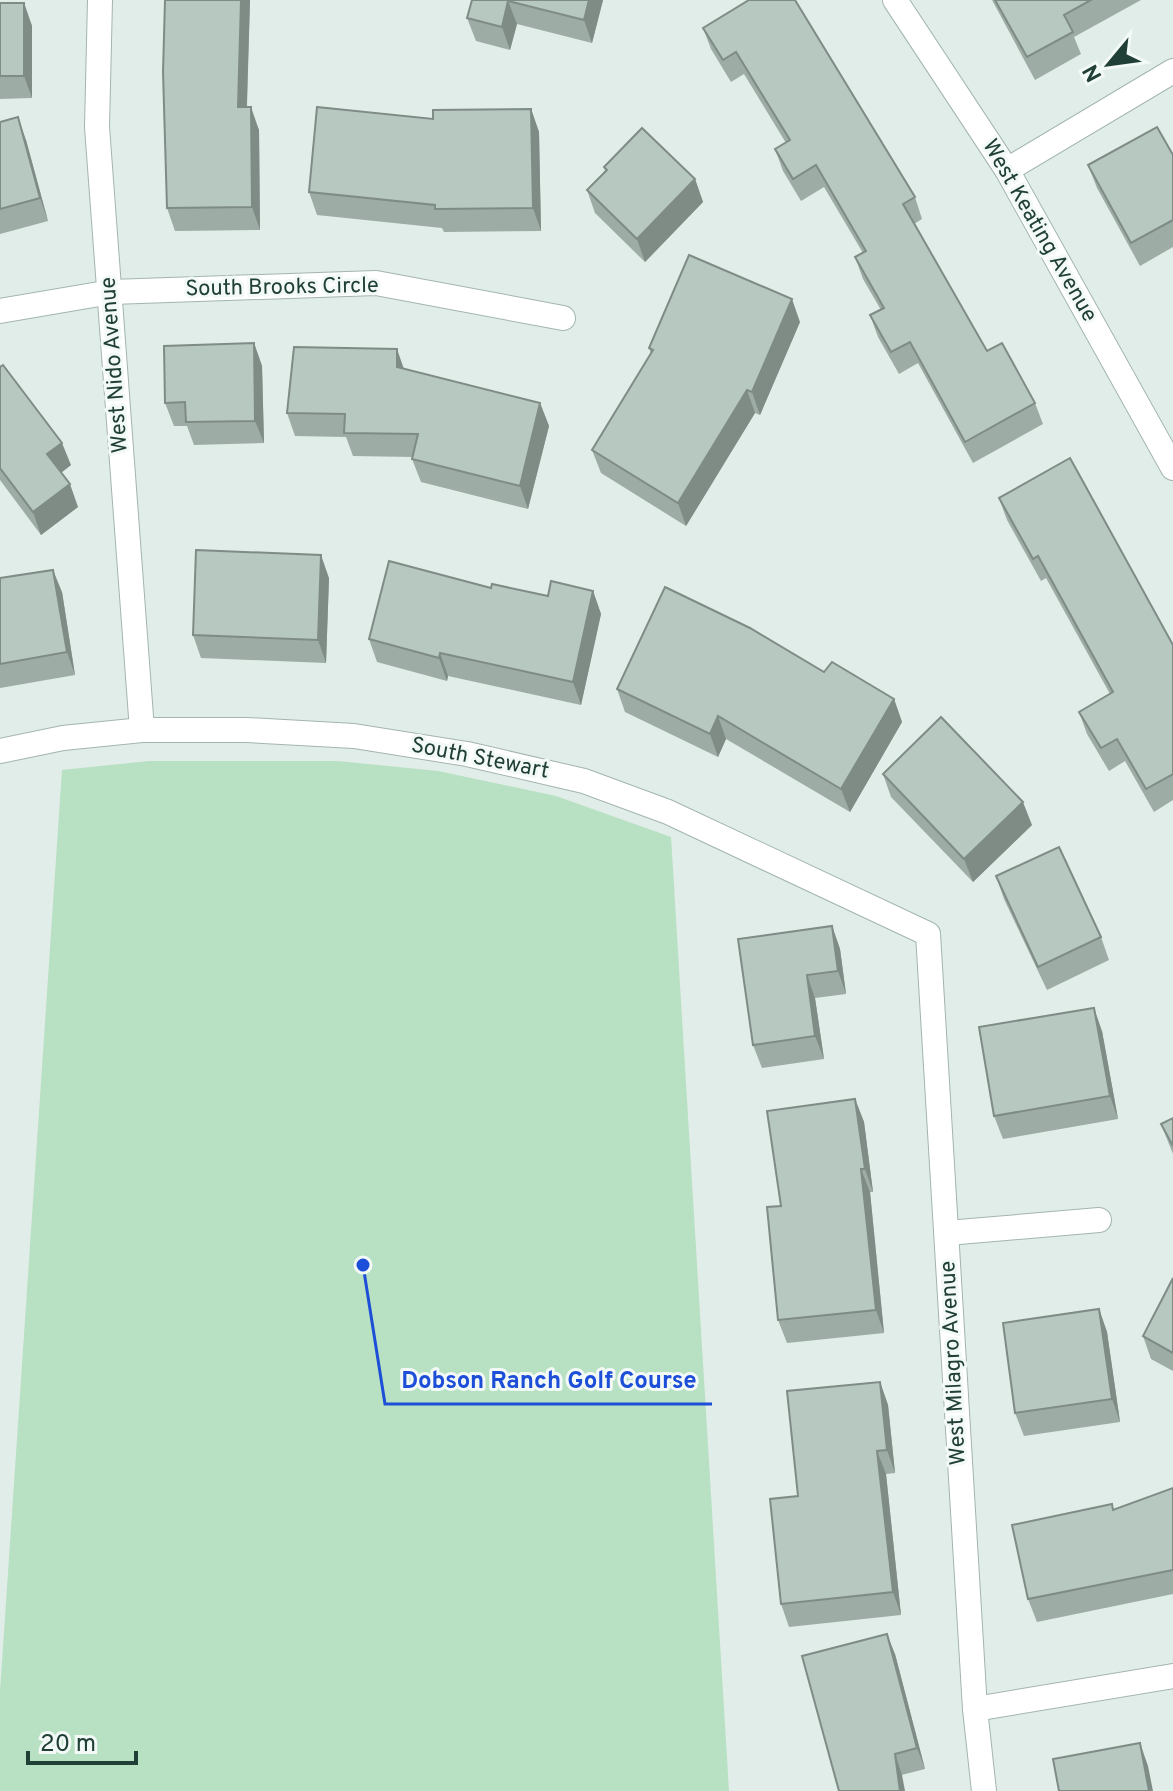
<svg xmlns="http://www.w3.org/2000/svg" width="1173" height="1791" viewBox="0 0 1173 1791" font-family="Overpass,sans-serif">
<rect width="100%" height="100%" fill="#e1ede8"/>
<path fill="#b8e0c2" d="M149 761H338L438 771 556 796 671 837 729 1791H0V1692L62 770Z"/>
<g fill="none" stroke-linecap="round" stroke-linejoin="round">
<defs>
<g id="minor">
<path d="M100 0 97 127 142 730"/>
<path d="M1007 170 1173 71"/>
<path d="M0 311 111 292 376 283 563 318"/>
<path d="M0 751 63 738 142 730H247L354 736 467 754 584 781 668 812 928 934 975 1709 984 1791"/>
<path d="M947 1233 1099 1220"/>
<path d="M975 1709 1173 1676"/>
</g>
<path id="tertiary" d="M895 0 1007 170 1173 468"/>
</defs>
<use href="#minor" stroke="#a3b5af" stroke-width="26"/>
<use href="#tertiary" stroke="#a3b5af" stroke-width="26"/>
<use href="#minor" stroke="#fff" stroke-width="24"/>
<use href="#tertiary" stroke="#fff" stroke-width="24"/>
</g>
<g fill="#9daca5">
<path d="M165 0H250L247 107 259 130 260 230 175 231 167 208Z"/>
<path d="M472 0H603L592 43 517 24 510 50 476 41 467 18Z"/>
<path d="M749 0 915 197 922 219 914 224 987 351 1035 403 1043 424 973 463 918 363 899 374 878 337 870 315 881 310 863 279 855 257 863 253 824 187 801 201 783 171 775 149 786 143 744 74 731 82 711 49 703 28Z"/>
<path d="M992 0H1141L1074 37 1081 54 1035 80Z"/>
<path d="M0 3H24L32 26V98L0 99Z"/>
<path d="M531 109 539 132 541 231 444 232 442 228 317 215 309 192 433 119Z"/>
<path d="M0 122 26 140 48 221 0 234Z"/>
<path d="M1173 155V247L1140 266 1097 188 1088 165Z"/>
<path d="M604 167 695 179 703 202 645 262 595 213 587 190 605 171Z"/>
<path d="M800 322 760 415 755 413 686 526 601 473 592 450 651 354 649 348Z"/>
<path d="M254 343 262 366 264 443 194 445 187 426H174L165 403Z"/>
<path d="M0 367 71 465 61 472 78 507 41 535 0 480Z"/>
<path d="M404 369 540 403 549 426 528 509 421 482 412 459 413 457 353 456 346 437 295 436 287 413Z"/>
<path d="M999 498 1173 645V800L1154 812 1125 761 1109 771 1087 734 1079 712 1110 694 1046 578 1041 581 1007 520Z"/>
<path d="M0 578 62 592 75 675 0 688Z"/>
<path d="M329 578 326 663 201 658 193 635Z"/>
<path d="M491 588 548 596 593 591 601 614 581 705 448 676 447 681 377 662 369 639Z"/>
<path d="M824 672 894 699 902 722 850 812 726 739 718 757 625 712 617 689Z"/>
<path d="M883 774 1032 825 973 882 891 797Z"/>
<path d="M996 876 1101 937 1109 960 1047 990 1004 899Z"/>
<path d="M832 926 840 949 846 994 815 998 824 1059 762 1068 753 1045Z"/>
<path d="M1102 1031 1118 1119 1003 1139 994 1116Z"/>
<path d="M855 1099 864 1122 873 1192H870L884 1333 787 1343 778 1320 781 1206Z"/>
<path d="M1173 1118V1154L1161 1124Z"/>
<path d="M1173 1278V1371L1151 1359 1143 1336Z"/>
<path d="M1099 1309 1107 1332 1120 1422 1024 1436 1015 1413Z"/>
<path d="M880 1382 888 1405 895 1473 886 1474 901 1615 789 1627 781 1604Z"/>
<path d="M1173 1488V1594L1037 1622 1028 1599 1114 1510Z"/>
<path d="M895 1654 925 1769 839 1791Z"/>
</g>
<g fill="#7f8c86">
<path d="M241 0H250L246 130 238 107Z"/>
<path d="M589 0H603L592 43 584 20Z"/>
<path d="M508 1 517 24 510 50 502 27Z"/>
<path d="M24 3 32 26V98L24 76Z"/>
<path d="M251 107 259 130 260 230 252 207Z"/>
<path d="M531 109 539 132 541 231 533 208Z"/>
<path d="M18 117 26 140 48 221 40 198Z"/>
<path d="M695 179 703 202 645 262 637 239Z"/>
<path d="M792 299 800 322 760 415 752 392Z"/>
<path d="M254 343 262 366 264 443 255 421Z"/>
<path d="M397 349 405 372 397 367Z"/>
<path d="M747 390 755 413 686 526 678 503Z"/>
<path d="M540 403 549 426 528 509 520 486Z"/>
<path d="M62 443 71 465 56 477 47 454Z"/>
<path d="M70 484 78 507 41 535 33 512Z"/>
<path d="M321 555 329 578 326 663 318 640Z"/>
<path d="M53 570 62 592 75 675 67 652Z"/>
<path d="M593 591 601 614 581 705 573 682Z"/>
<path d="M440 653 448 676 447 681 439 658Z"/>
<path d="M894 699 902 722 850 812 841 789Z"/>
<path d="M718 716 726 739 718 757 710 734Z"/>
<path d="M1023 802 1032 825 973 882 964 859Z"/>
<path d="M832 926 840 949 846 994 838 971Z"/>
<path d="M807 975 815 998 824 1059 815 1036Z"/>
<path d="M1094 1008 1102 1031 1118 1119 1110 1096Z"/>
<path d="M855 1099 864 1122 873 1192 865 1169Z"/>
<path d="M861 1169 870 1192 884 1333 876 1310Z"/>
<path d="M1099 1309 1107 1332 1120 1422 1112 1399Z"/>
<path d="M880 1382 888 1405 895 1473 887 1450Z"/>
<path d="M877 1451 886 1474 901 1615 893 1592Z"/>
<path d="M887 1634 895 1654 925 1769 917 1748Z"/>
<path d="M1140 1743 1148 1766 1153 1791H1149Z"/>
<path d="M895 1754 902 1775 905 1791H900Z"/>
</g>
<g fill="#b6c8c0" stroke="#7f8c86" stroke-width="2">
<path d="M165 0H241L238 107H251L252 207 167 208 163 72Z"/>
<path d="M472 0H589L584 20 508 1 502 27 467 18Z"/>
<path d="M749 0H795L915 197 903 204 987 351 1002 343 1035 403 965 442 910 342 891 352 870 315 884 308 855 257 866 251 816 165 793 179 775 149 790 140 736 52 723 60 703 28Z"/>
<path d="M995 0H1091L1064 15 1073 32 1027 57Z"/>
<rect x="0" y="3" width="24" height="73"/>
<path d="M317 107 433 119V110L531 109 533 208 435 209V205L309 192Z"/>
<path d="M18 117 40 198 0 209V122Z"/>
<path d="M1157 127 1173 155V220L1131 243 1088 165Z"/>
<path d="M642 128 695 179 637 239 587 190 607 170 604 167Z"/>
<path d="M689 255 792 299 752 392 747 390 678 503 592 450 653 350 649 348Z"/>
<path d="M254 343 255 421 186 422 185 402 165 403 164 346Z"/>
<path d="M294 347 397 349V367L540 403 520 486 412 459 418 434 344 433 345 414 287 413Z"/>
<path d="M3 365 62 443 47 454 70 484 33 512 0 468V367Z"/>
<path d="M1070 458 1173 645V774L1146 789 1117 739 1101 748 1079 712 1113 692 1038 556 1033 559 999 498Z"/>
<path d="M196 550 321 555 318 640 193 635Z"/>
<path d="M389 561 491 588 492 584 548 596 551 581 593 591 573 682 440 653 439 658 369 639Z"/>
<path d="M53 570 67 652 0 664V578Z"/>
<path d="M665 587 750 628 824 672 832 662 894 699 841 789 718 716 710 734 617 689Z"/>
<path d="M941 717 1023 802 964 859 883 774Z"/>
<path d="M1059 847 1101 937 1038 967 996 876Z"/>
<path d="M832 926 838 971 807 975 815 1036 753 1045 738 939Z"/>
<path d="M1094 1008 1110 1096 994 1116 979 1027Z"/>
<path d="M855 1099 865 1169H861L876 1310 778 1320 767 1207 781 1206 767 1111Z"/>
<path d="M1173 1118V1146L1161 1124Z"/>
<path d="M1173 1278V1353L1143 1336Z"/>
<path d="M1099 1309 1112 1399 1015 1413 1003 1323Z"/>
<path d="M880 1382 887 1450 877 1451 893 1592 781 1604 770 1499 798 1496 787 1391Z"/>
<path d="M1173 1488V1570L1028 1599 1012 1525 1112 1504 1113 1510Z"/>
<path d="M887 1634 917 1748 895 1754 900 1791H839L802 1656Z"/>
<path d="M1140 1743 1149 1791H1059L1053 1759Z"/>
</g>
<g text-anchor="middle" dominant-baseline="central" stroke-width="6" stroke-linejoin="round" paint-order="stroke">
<g font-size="22" fill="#203f36" stroke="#f2f9f6">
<text transform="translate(1039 231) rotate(60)">West Keating Avenue</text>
<text transform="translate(282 288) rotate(-1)">South Brooks Circle</text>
<text transform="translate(115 365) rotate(-94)">West Nido Avenue</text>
<text transform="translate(480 759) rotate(11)">South Stewart</text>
<text transform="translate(954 1363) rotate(-93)">West Milagro Avenue</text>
</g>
</g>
<path fill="none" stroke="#1d4ed8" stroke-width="3" d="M363 1265L385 1404H712"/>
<circle fill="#1d4ed8" stroke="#f2f9f6" stroke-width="3" cx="363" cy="1265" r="8"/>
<g font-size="24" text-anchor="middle" font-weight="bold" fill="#1d4ed8" stroke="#f2f9f6" stroke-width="6" stroke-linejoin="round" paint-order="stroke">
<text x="549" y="1388">Dobson Ranch Golf Course</text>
</g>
<g transform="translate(1109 64) rotate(241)" stroke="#f2f9f6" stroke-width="6" paint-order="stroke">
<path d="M0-6L14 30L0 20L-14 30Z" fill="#203f36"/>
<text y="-12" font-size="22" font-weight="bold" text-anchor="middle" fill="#203f36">N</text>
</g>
<path d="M28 1751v12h108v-12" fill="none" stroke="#203f36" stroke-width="4"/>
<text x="40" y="1751" font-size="24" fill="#203f36" stroke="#f2f9f6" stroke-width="6" paint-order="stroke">20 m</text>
</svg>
